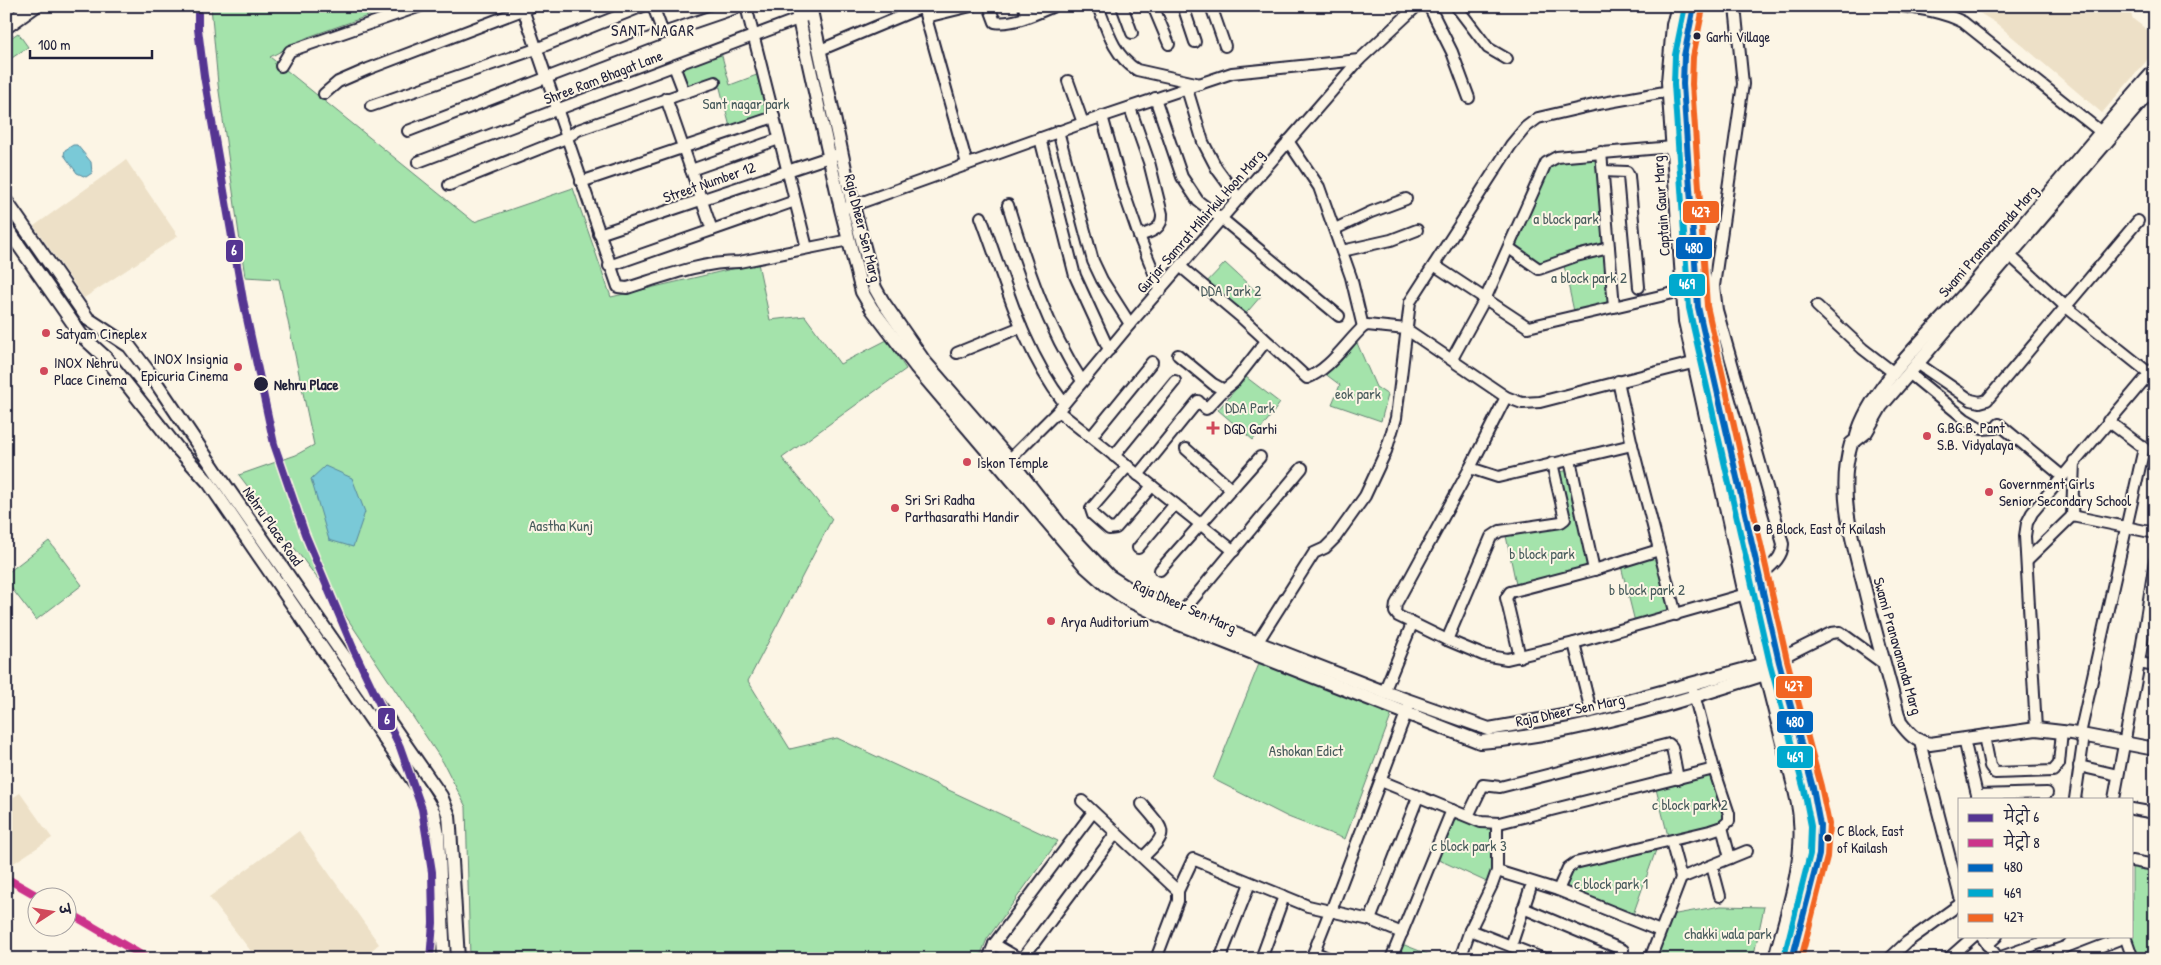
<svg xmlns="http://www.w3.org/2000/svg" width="2161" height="965" viewBox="0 0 2161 965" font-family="'Patrick Hand','Playpen Sans Deva',sans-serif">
<rect width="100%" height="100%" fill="#fcf5e5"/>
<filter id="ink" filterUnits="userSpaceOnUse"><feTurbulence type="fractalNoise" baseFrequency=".02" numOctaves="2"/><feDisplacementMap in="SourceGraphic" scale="10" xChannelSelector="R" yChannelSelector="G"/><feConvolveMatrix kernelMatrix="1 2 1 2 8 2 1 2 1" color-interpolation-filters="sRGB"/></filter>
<g filter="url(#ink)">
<g fill="#ede0c7">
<path d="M1968 6H2128L2133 19 2155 36V51L2102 113 1996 23Z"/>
<path d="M126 160 178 236 84 298 34 226Z"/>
<path d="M20 793 52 838 6 868V802Z"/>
<path d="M299 831 379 944 361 959H257L209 897Z"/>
</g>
<g fill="#a4e3ab" stroke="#638273">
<path d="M211 6H396L308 37 270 57 474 222 573 188 611 297 758 263 770 320 805 316 840 364 887 340 906 369 782 458 832 519 748 681 790 749 837 738 1058 841 987 939 979 959H470L466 807 443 762 343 612 239 475 296 455 314 445 279 279 245 277 218 84Z"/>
<path d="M18 33 28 47 6 62V41Z"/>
<path d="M720 49 730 85 762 73 774 117 731 131 718 80 683 90 674 66Z"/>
<path d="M1601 152 1614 307 1575 316 1563 261 1539 269 1509 248 1546 163Z"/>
<path d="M1225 263 1261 296 1242 318 1203 286Z"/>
<path d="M1354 336 1376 387 1388 395 1381 421 1332 404 1340 385 1320 370Z"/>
<path d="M1246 377 1280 403 1253 440 1218 410Z"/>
<path d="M1575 469 1596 567 1517 589 1505 531 1564 519 1554 473Z"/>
<path d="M49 541 82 585 36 620 6 581V574Z"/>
<path d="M1658 554 1673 612 1635 622 1621 566Z"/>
<path d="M1261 659 1393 711 1345 839 1288 817 1213 779Z"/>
<path d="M1712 774 1727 820 1668 836 1655 785Z"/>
<path d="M1452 810 1494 823 1491 884 1437 859Z"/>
<path d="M1649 844 1656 850 1630 923 1552 892 1566 865Z"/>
<path d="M2132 863 2155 866V959H2134L2126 936H2132Z"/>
<path d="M1721 906 1764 907 1753 959H1677L1652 952 1665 916Z"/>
<path d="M1402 944 1440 959H1394Z"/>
</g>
<g fill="#7ac9d7" stroke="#578699">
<path d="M73 145H77L91 162 92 173 86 177 77 173 64 155 65 150Z"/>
<path d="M325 466 352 478 365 512 353 547 329 540 311 479Z"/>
</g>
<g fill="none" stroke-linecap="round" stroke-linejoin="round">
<defs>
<g id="minor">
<path d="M522 6 618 287 627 288C663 277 701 262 739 262L849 240"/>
<path d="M653 6 663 33"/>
<path d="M746 6 807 248"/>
<path d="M989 6 995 22C1014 25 1037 13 1054 6"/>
<path d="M1024 6 1026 16"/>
<path d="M1098 6C1107 30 1114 56 1137 70L1200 84"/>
<path d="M1122 6 1132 33"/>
<path d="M1153 6 1169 44"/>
<path d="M1183 6 1195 42"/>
<path d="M1211 6 1225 46"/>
<path d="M1429 6 1452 52 1469 98"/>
<path d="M1456 6 1488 48 1507 59"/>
<path d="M1735 6 1743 84 1714 286 1717 310 1783 544C1782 559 1771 566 1760 576"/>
<path d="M1901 6C1922 9 1943 12 1963 22L2106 136"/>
<path d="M926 17 971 6"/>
<path d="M820 50 923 7 967 164"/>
<path d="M281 66 290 51 421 6"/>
<path d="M674 66 684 92"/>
<path d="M1068 81 1083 123"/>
<path d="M1187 89 1203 142 1217 169 1239 199"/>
<path d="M324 94 338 82 368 69 533 6"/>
<path d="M666 98 712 230"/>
<path d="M1155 98 1182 177 1198 201 1222 219 1339 316"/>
<path d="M371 106 536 49 643 6"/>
<path d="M1130 108 1149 162 1162 214C1163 229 1151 232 1139 236"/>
<path d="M1102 116 1122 187 1139 236 1161 290"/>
<path d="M408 131 663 33 742 6"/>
<path d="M1058 131 1093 261 1102 280 1130 324"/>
<path d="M1040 138 1075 276 1109 350"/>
<path d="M1288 141 1319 187 1351 277 1363 327"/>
<path d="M1601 152 1614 307"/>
<path d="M418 162 806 16"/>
<path d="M691 170 779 139"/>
<path d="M1603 171 1627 172 1629 176 1639 287"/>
<path d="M581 182 774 117"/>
<path d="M449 185 566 138 578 130 715 82"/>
<path d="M1008 205C1027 267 1047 327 1082 381"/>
<path d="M846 208 1083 123 1232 73 1359 60"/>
<path d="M981 217C1005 280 1022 349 1064 403"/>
<path d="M1335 229 1371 212 1406 199"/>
<path d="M599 234 835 155"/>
<path d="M1509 248 1539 269 1576 256 1609 248"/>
<path d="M1342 251 1391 240 1417 230"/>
<path d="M2005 251 2065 306 2149 373"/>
<path d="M1434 265 1528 327 1682 291"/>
<path d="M609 266 795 201"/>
<path d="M1181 267 1242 318 1307 378C1330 369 1345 344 1363 327L1367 325 1406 329 1506 397 1522 403 1540 402 1708 359"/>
<path d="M1817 306 1863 349 1894 373"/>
<path d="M957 353 1021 327"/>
<path d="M1178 355 1213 384 1224 390 1234 382 1266 341"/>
<path d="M1452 359 1487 295 1546 163 1557 157 1567 156 1673 147"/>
<path d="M1917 363 1971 400 1980 402 1987 400 2138 221"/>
<path d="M1909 373 1965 419 1982 429 1996 428 1999 424 2062 476"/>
<path d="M1618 381 1632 445 1676 615"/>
<path d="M1506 397 1470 468 1396 604 1395 612 1398 616 1447 640 1483 655 1507 659 1574 643 1746 594"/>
<path d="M1058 411 1234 551"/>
<path d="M1091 437 1152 362"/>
<path d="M1186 449 1231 489"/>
<path d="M1114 456 1175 381"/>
<path d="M1570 460 1594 570"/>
<path d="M1005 464 1058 411 1130 324 1359 60 1417 6"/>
<path d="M1128 466 1091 509 1093 515 1109 529 1116 528 1152 486"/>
<path d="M1470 468 1498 477 1632 445"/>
<path d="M1138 475 1198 401 1206 409 1224 390"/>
<path d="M2072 516 2155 533"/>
<path d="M1138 548 1175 504"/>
<path d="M2027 560 2072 516 2074 461"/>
<path d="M1160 570 1260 457"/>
<path d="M1178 617 1302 468"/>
<path d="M1447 640 1491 537 1500 531 1561 522 1565 519 1552 463"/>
<path d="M1257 643 1314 553 1325 548 1335 538 1365 496 1386 451 1396 418 1410 302 1511 145 1526 127 1538 118 1598 104 1670 91"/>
<path d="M1574 643 1591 711"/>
<path d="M1520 657 1506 598 1510 592 1594 570 1659 550"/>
<path d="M1779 659 1831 633 1840 632 1884 664"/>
<path d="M2139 663 2155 666"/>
<path d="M1384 692 1412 624"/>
<path d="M2036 729 2025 536 2027 523 2032 513 2155 367"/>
<path d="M1984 736 1990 766 1995 773 2053 771 2059 764 2062 731"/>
<path d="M1964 739 1978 799"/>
<path d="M1920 742 1960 897"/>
<path d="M2079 766 2118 775"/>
<path d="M1381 781 1481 822 1499 823 1714 769"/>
<path d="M1977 795 2047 793"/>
<path d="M2075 799 2083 743 2080 734 2144 448 2108 421"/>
<path d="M2114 799 2139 663 2155 561"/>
<path d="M1082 801 1178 891V901L1156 959"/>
<path d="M1142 804C1164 831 1171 831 1143 857"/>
<path d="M2132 809 2155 813"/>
<path d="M1468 816 1483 785 1500 787 1669 744 1672 747 1678 779"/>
<path d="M1722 827 1730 858"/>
<path d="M2132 861 2155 865"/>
<path d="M1712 866 1720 896"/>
<path d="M1497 871 1558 890 1660 931"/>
<path d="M1681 878 1747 851"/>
<path d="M1558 890 1568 868 1575 863 1710 831 1722 827 1729 821V814L1714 769 1693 691"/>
<path d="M1178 891 1193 859 1308 906 1370 920 1402 933"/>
<path d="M1523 908 1623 950"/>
<path d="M1370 920 1418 797"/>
<path d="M1470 930 1544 959"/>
<path d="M1981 936 1999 959"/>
<path d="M2125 936 2133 959"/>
<path d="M994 944 1020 959"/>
<path d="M1987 945 1997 936"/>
<path d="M1511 946 1530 889"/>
<path d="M1314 952 1330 959"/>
<path d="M1998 958 2060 936"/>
<path d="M988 959 994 944 1093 812"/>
<path d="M1022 959 1116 833"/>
<path d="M1220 959 1250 883"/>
<path d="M1261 959 1284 896"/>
<path d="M1311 959 1328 916 1331 911 1408 708"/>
<path d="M1391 959 1452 810"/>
<path d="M1460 959 1470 930 1492 885 1497 871V823"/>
<path d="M1650 959 1681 878 1671 841"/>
<path d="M1889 959 1907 942 1960 904"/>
<path d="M1948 959 1974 936"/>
<path d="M2068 959 2125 937"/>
</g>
<g id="tertiary">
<path d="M796 6 841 209 862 292 872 309 916 367 1086 567 1105 584 1128 600 1174 622 1480 742C1583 734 1684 700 1781 669"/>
<path d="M810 6 853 206 875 288 883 302 924 361 1009 459 1059 523 1109 576 1134 592 1181 613 1384 692 1489 729 1591 711 1772 662"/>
<path d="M2155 85 1881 406 1866 432 1851 444C1837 491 1852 540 1864 586 1875 632 1888 677 1900 722 1909 734 1915 741 1930 744L2036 729 2071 733 2155 749"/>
<path d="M6 201 88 319 129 346 151 375 219 476 441 796 449 816 450 828 458 959"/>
<path d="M6 227 82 336 106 358 178 449 209 483 423 795 434 813 438 835 444 959"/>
<path d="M1857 436C1869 387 1938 326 1971 287 2032 214 2092 141 2155 70"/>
</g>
<g id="secondary">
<path d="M1679 6 1674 25 1669 82 1686 321 1746 594 1796 790C1798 800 1801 810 1801 821 1805 866 1787 915 1776 959"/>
<path d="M1694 6 1684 56 1683 84 1698 307 1779 662 1813 788 1820 825 1819 855 1792 959"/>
<path d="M6 7 8 6"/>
<path d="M6 26 34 6"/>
</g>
</defs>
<use href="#minor" stroke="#22223b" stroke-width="14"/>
<use href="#tertiary" stroke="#22223b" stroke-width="16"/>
<use href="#secondary" stroke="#22223b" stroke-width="18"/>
<use href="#minor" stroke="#fcf5e5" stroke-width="10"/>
<use href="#tertiary" stroke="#fcf5e5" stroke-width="12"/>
<use href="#secondary" stroke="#fcf5e5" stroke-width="14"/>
<defs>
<path id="bus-1" d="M1694 6 1684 56 1683 84 1698 307 1779 662 1813 788 1820 825 1819 855 1792 959"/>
<path id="bus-2" d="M1685 6 1675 55 1674 84 1689 308 1770 664 1804 790 1811 826 1810 854 1784 957"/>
<path id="bus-3" d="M1703 8 1693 57 1692 84 1707 306 1787 660 1821 786 1829 824 1827 857 1801 959"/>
</defs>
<use href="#bus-1" stroke="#fcf5e5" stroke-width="10"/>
<use href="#bus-2" stroke="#fcf5e5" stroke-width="10"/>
<use href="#bus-3" stroke="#fcf5e5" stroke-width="10"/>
<use href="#bus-1" stroke="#0065bd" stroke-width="6"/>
<use href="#bus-2" stroke="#00a9ce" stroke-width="6"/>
<use href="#bus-3" stroke="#f26522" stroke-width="6"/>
<defs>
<path id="metro-1" d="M198 6V29L204 76 243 300 274 444 305 534 353 648 400 747 422 809 432 872 433 923 430 959"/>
<g id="metro-2">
<path d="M6 878 41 898"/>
<path d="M68 912 148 959"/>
</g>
</defs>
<use href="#metro-1" stroke="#fcf5e5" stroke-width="11"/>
<use href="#metro-2" stroke="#fcf5e5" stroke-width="11"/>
<use href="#metro-1" stroke="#553592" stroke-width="8"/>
<use href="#metro-2" stroke="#cc338b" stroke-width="8"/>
</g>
</g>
<g fill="#22223b" stroke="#fcf5e5" stroke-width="2">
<circle cx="1697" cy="36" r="4.5"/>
<circle cx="261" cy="384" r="8"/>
<circle cx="1757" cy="528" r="4.5"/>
<circle cx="1828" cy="838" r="4.5"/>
</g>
<g fill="#d1495b" stroke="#fcf5e5" stroke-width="2">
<circle cx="46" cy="333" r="5"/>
<circle cx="238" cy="367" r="5"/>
<circle cx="44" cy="371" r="5"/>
<path d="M1210.5 420.5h5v5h5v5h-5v5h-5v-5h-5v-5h5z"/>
<circle cx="1927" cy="436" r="5"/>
<circle cx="967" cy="462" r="5"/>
<circle cx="1989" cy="492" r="5"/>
<circle cx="895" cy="508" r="5"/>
<circle cx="1051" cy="621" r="5"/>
</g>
<g text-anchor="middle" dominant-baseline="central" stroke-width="4" stroke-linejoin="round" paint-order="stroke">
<g font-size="14" fill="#22223b" stroke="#fcf5e5" text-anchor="start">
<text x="1706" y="36">Garhi Village</text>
<text x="1766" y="528">B Block, East of Kailash</text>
<text x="1837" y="830">C Block, East<tspan x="1837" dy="17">of Kailash</tspan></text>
</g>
<g font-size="15" fill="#22223b" stroke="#fcf5e5">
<text transform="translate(603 77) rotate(-21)">Shree Ram Bhagat Lane</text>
<text transform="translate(709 182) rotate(-19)">Street Number 12</text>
<text transform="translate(1661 206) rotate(-94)">Captain Gaur Marg</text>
<text transform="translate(1200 221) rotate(-49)">Gurjar Samrat Mihirkul Hoon Marg</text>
<text transform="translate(863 228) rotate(76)">Raja Dheer Sen Marg</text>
<text transform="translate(1988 241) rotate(-49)">Swami Pranavananda Marg</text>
<text transform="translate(273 526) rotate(55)">Nehru Place Road</text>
<text transform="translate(1185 606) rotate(24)">Raja Dheer Sen Marg</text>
<text transform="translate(1898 646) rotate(74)">Swami Pranavananda Marg</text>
<text transform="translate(1570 710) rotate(-12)">Raja Dheer Sen Marg</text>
</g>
<g font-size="15" fill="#495c5d" stroke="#fcf5e5">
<text x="746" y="103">Sant nagar park</text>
<text x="1566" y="218">a block park</text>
<text x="1589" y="277">a block park 2</text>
<text x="1231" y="290">DDA Park 2</text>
<text x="1358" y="393">eok park</text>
<text x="1250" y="407">DDA Park</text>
<text x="561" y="525">Aastha Kunj</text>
<text x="1542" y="553">b block park</text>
<text x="1647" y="589">b block park 2</text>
<text x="1306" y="750">Ashokan Edict</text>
<text x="1690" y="804">c block park 2</text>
<text x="1469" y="845">c block park 3</text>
<text x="1611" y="883">c block park 1</text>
<text x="1728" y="933">chakki wala park</text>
</g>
<g font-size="15" fill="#22223b" stroke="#fcf5e5" text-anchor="start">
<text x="56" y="333">Satyam Cineplex</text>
<text x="228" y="358" text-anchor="end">INOX Insignia<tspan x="228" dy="17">Epicuria Cinema</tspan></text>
<text x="54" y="362">INOX Nehru<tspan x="54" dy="17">Place Cinema</tspan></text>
<text x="1937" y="427">G.BG.B. Pant<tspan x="1937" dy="17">S.B. Vidyalaya</tspan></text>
<text x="1224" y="428">DGD Garhi</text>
<text x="977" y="462">Iskon Temple</text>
<text x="1999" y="483">Government Girls<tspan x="1999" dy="17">Senior Secondary School</tspan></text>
<text x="905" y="499">Sri Sri Radha<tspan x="905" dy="17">Parthasarathi Mandir</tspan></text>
<text x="1061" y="621">Arya Auditorium</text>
</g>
<g font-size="15" font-weight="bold" fill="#22223b" stroke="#fcf5e5" text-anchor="start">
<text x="274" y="384">Nehru Place</text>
</g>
<g font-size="16" letter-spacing="1" fill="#22223b" stroke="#fcf5e5">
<text x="653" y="30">SANT NAGAR</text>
</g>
</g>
<g stroke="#fcf5e5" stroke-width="2">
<rect x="1682" y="200" width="38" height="24" rx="5" fill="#f26522"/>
<rect x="1675" y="236" width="38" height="24" rx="5" fill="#0065bd"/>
<rect x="225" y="239" width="19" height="24" rx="5" fill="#553592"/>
<rect x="1668" y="273" width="38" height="24" rx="5" fill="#00a9ce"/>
<rect x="1775" y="675" width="38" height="24" rx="5" fill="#f26522"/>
<rect x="377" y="707" width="19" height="24" rx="5" fill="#553592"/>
<rect x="1776" y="710" width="38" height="24" rx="5" fill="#0065bd"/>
<rect x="1776" y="745" width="38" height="24" rx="5" fill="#00a9ce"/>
</g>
<g font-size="14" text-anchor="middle" font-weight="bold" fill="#fff">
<text x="1701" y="217">427</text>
<text x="1694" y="253">480</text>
<text x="234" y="255">6</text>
<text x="1687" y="289">469</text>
<text x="1794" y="691">427</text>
<text x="387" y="724">6</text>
<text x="1795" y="727">480</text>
<text x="1795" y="762">469</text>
</g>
<rect width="2161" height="965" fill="none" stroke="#fcf5e5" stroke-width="25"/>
<rect x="12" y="12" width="2136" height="940" fill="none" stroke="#22223b" stroke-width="2" filter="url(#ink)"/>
<rect x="1958" y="798" width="175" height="140" fill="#fcf5e5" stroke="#a5a1a1"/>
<rect x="1968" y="814" width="25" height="8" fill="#553592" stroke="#a5a1a1"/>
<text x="2004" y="822" font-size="15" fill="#22223b">मेट्रो 6</text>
<rect x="1968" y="839" width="25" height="8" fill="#cc338b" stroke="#a5a1a1"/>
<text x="2004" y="848" font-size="15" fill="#22223b">मेट्रो 8</text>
<rect x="1968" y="864" width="25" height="8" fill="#0065bd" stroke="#a5a1a1"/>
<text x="2004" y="872" font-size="15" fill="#22223b">480</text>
<rect x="1968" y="889" width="25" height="8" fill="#00a9ce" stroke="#a5a1a1"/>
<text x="2004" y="898" font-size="15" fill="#22223b">469</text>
<rect x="1968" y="914" width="25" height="8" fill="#f26522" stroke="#a5a1a1"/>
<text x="2004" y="922" font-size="15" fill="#22223b">427</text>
<g transform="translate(52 912) rotate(78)"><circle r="24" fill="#fcf5e5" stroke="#a5a1a1"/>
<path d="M0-4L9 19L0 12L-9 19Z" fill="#d1495b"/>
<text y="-8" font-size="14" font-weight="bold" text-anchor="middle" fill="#22223b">उ</text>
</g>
<path d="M30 50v8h122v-8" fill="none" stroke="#22223b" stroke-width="2.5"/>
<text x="38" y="50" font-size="15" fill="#22223b" stroke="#fcf5e5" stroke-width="4" paint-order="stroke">100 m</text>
</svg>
